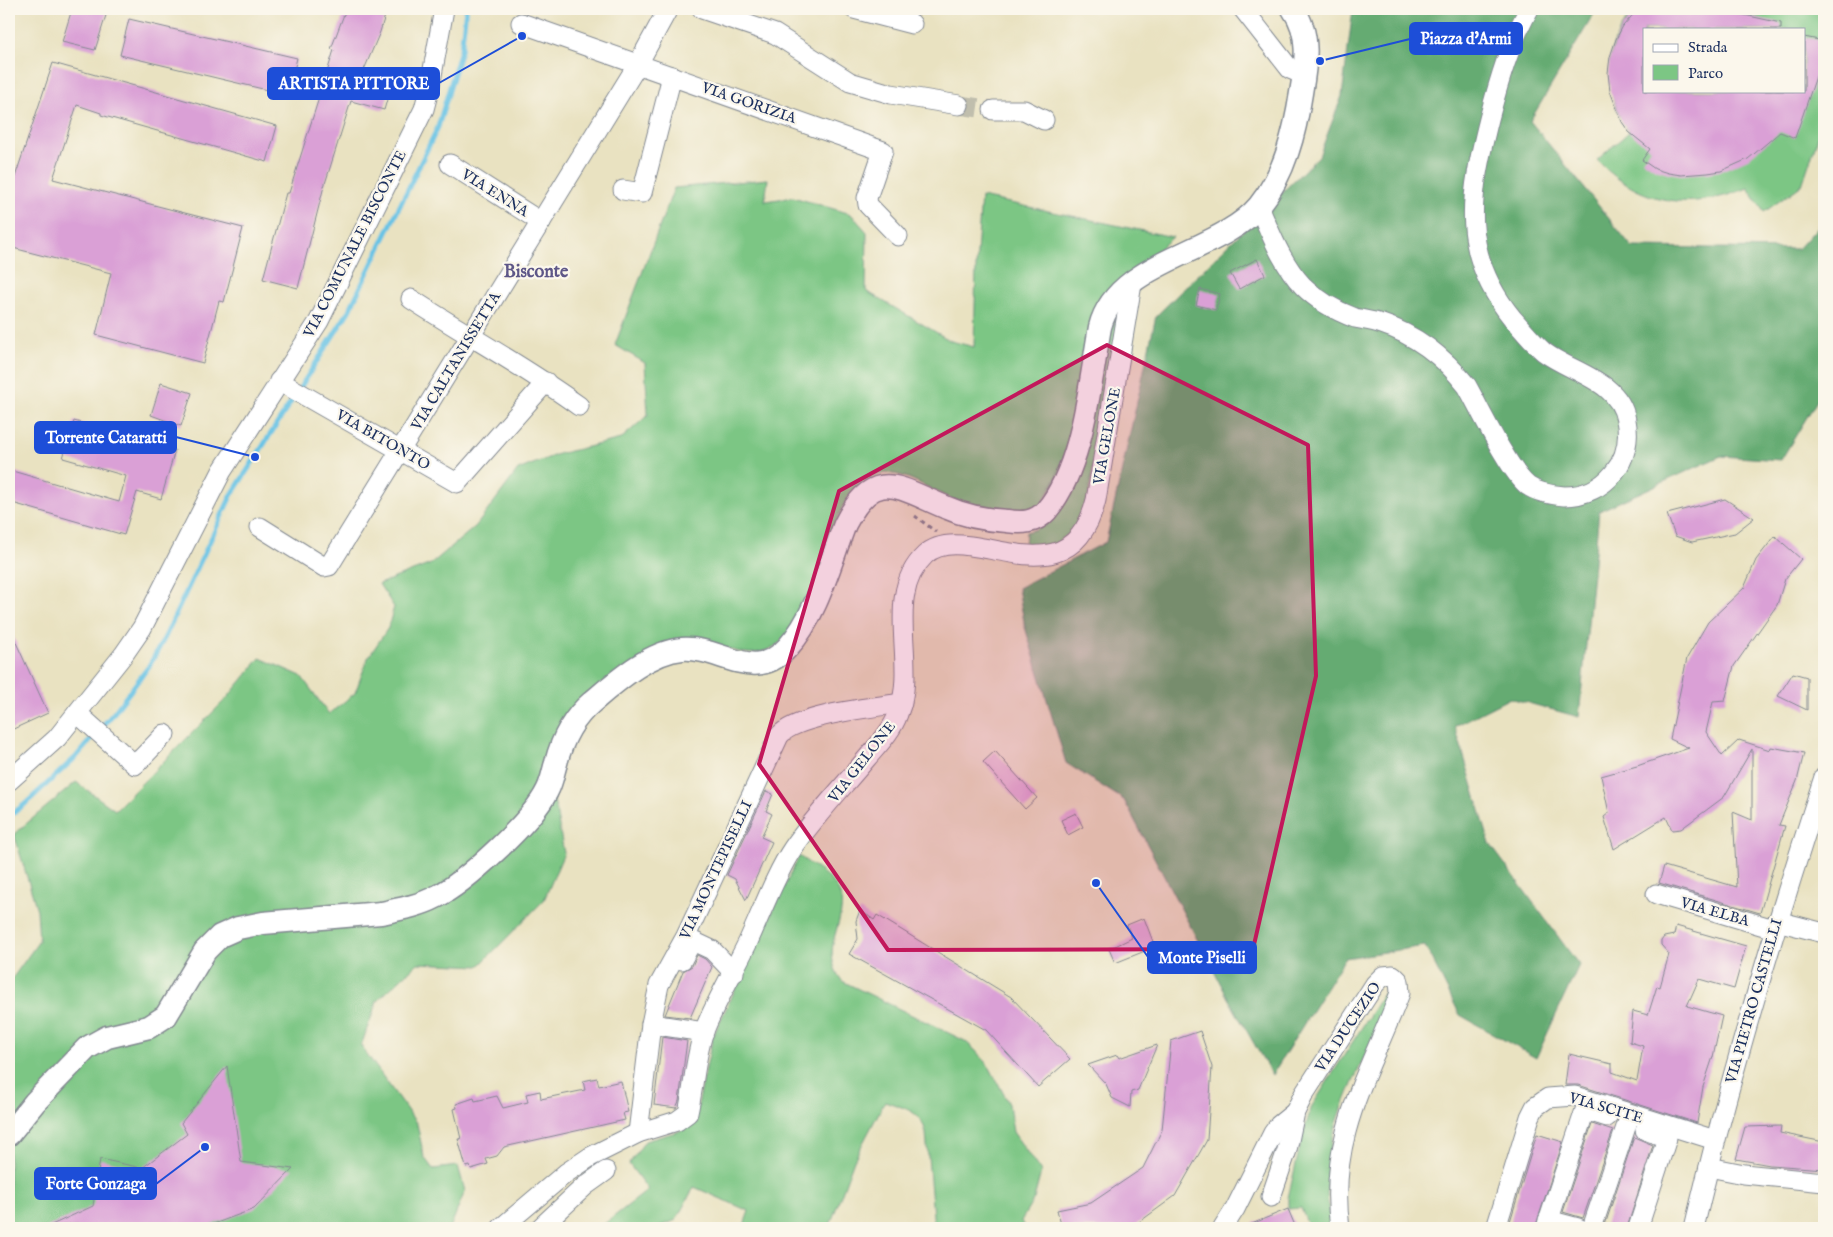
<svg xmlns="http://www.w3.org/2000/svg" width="1833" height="1237" viewBox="0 0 1833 1237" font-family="'IM FELL English',serif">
<rect width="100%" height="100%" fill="#fbf7ec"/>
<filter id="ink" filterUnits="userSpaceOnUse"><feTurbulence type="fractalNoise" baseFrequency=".02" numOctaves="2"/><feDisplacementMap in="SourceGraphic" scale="10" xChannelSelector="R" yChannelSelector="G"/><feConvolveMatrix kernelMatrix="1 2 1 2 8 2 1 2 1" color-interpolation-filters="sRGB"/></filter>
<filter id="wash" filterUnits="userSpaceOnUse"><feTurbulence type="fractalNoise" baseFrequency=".0096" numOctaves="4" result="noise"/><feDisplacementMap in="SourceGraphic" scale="20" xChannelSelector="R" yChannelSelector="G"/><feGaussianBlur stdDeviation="1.12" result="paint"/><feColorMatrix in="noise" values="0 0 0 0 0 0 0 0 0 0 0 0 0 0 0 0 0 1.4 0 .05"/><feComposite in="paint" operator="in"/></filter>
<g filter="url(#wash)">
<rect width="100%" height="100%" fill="#e9e2c1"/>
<g fill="#7cc684" stroke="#4c7a71" fill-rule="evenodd">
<path d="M1638 9H1824V119L1802 185 1764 212 1748 188C1690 211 1641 206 1597 160L1629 132C1603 94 1600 40 1638 9ZM1644 29H1804V91H1644Z"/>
<path d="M768 179 765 201 793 197 851 214 867 232 866 291 951 341 974 347 976 267 981 197 1173 237 1119 284 1068 454 1040 509C1030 511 1017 515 1006 514 996 514 955 501 945 496 917 483 887 459 858 485 819 522 819 646 755 653 739 655 720 645 704 640L579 701 552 789 564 853 544 900 479 966 418 963 377 1001 361 1046 417 1124 424 1157 433 1169 458 1166 465 1191 450 1228H9V983L39 941 37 910 14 834 76 782 115 810 228 697 260 658 301 676 329 714 355 693 368 658 388 628 394 607 379 584 431 564 476 526 518 470 558 454 621 439 648 415 645 363 615 345 674 188Z"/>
<path d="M1121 304 1088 498 1077 528 1054 545 1025 547 1026 532 1037 529Z"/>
<path d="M799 856C811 865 826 873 835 885 857 915 814 944 842 981L965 1041 976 1051 990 1068 1009 1104 1013 1132 1041 1172 1034 1199 1021 1221 1025 1228H934L926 1133C921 1110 905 1109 885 1101L854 1160 829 1228H743L749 1211 694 1187 676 1220 657 1228H599L648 1190 629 1164 645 1141 683 1130 695 1119 713 1036Z"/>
<path d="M1389 989C1392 1001 1376 1030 1371 1042 1352 1085 1329 1128 1327 1175 1326 1193 1329 1211 1331 1228H1309L1301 1208 1288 1209V1198L1303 1134 1312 1106 1385 991Z"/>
</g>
<path fill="#65ab72" stroke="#406d68" d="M1353 9H1597L1530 121 1632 247 1798 249 1824 220V389L1781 460 1721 456 1599 511 1579 717 1510 698 1455 726 1490 844 1579 965 1536 1058 1460 1015 1425 946 1345 958 1272 1075 1228 998 1124 800 1066 763 1025 627 1018 588 1106 542 1156 316 1319 156 1342 96Z"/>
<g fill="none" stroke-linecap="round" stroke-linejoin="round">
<path stroke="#67c3e5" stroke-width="5" d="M9 816 24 805 76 757 113 714 149 666 165 637 231 496 349 311 438 127 461 50 466 9"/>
</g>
<g id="blocks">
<g fill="#daa0d6">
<path d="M72 9H108L95 50 62 42Z"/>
<path d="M346 9H387L380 32 361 77 391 86 384 110 351 101 323 190 298 288 263 279 286 193H289L334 50 331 49Z"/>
<path d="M1638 9H1717L1781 23V29H1644V91H1804V37L1824 41V53L1795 138 1780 132 1748 159 1721 171 1708 173 1681 175 1668 173 1655 169 1642 160 1650 149 1629 132 1622 122 1610 91 1608 73 1610 57 1616 39 1623 26Z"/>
<path d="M129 19 297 58 288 95 120 55Z"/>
<path d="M53 63 277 126 267 162 101 115V113L77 105 53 179 243 228 224 302 219 301 203 363 96 335 111 273 9 247V195Z"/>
<path d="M1257 259 1265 275 1239 289 1230 273Z"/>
<path d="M1200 289 1220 294 1216 310 1196 305Z"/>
<path d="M161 383 192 393 181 426 151 415Z"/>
<path d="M74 421 175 450 161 499 137 492 124 535 9 502V470L119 502 126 476 63 458Z"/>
<path d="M1725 499 1754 518 1735 533 1692 542 1675 536 1667 514Z"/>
<path d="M1775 536 1801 559 1785 579 1777 605 1734 666 1725 701 1713 702 1706 732 1722 756 1739 740 1770 750 1771 747 1804 753 1797 781 1779 825 1785 826 1760 913 1659 883 1664 866 1737 887 1733 812 1752 820V749L1724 797 1681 829 1672 830 1666 817 1614 849 1604 817 1609 813 1601 776 1637 766 1689 748 1670 739 1687 658 1708 622 1744 588 1756 560Z"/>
<path d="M9 627 48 713 9 731Z"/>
<path d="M1793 673 1807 677V710L1778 696Z"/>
<path d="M995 751 1037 798 1025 809 983 762Z"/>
<path d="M766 791 773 794 766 811 772 814 761 837 772 842 746 900 735 879 727 875Z"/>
<path d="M1076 813 1083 827 1068 835 1061 820Z"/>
<path d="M860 910 874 920 877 915 1011 997 1070 1059 1038 1087 986 1030 849 954 858 939 856 921Z"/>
<path d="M1144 918 1155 947 1115 963 1109 949 1132 938 1127 925Z"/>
<path d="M1676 926 1746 946 1734 989 1699 979 1687 1006 1722 1016 1713 1057 1703 1087 1697 1123 1578 1085H1565L1569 1054 1612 1064V1072L1637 1081 1643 1046 1630 1042 1633 1011 1648 1015 1657 986 1660 987 1669 954 1661 945V941L1664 937 1674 935Z"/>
<path d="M697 955 705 959 712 967 690 1018 665 1015 683 971 692 966Z"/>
<path d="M1200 1031 1212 1067 1207 1140 1175 1196 1131 1228H1062L1057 1210 1091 1203 1143 1168 1162 1130 1171 1041Z"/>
<path d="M662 1037 687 1041 679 1101 676 1108 654 1105Z"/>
<path d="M1157 1045 1138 1090 1131 1092 1130 1107 1112 1098 1106 1084 1088 1065 1117 1055 1119 1058Z"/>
<path d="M227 1066 241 1162 293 1169 254 1209 203 1228H45L93 1206 100 1159 142 1168 187 1134 181 1123Z"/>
<path d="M597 1078 599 1086 621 1081 628 1112 623 1113 625 1120 504 1147 497 1156 486 1159 488 1164 471 1169 470 1166 466 1167 458 1139H461L454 1109 457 1108 456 1104 474 1098 475 1101 497 1096 503 1108 528 1102 526 1094 540 1091 541 1099 585 1090 583 1081Z"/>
<path d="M1592 1124 1613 1131 1583 1218 1563 1212Z"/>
<path d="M1781 1126 1780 1133 1824 1142V1169L1770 1165 1736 1159 1745 1127Z"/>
<path d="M1537 1134 1563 1142 1535 1228H1508Z"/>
<path d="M1634 1137 1653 1145 1627 1228H1604Z"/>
<path d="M1288 1209 1296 1228H1242Z"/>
</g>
</g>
</g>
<g filter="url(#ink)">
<use href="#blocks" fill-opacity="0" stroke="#828890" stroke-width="1"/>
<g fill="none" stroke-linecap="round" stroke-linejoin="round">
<path stroke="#c0bead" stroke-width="19" stroke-dasharray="19 9" stroke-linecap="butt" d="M959 105 993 110"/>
<defs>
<g id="minor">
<path d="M702 9 775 34 850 82 891 94 959 105"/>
<path d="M854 9 912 24"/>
<path d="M1243 9 1290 69 1304 75"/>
<path d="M521 23 883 151 867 198 868 205 898 236"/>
<path d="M993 110H1024L1044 120"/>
<path d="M450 164 541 222"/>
<path d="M623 190 642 193 672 76"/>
<path d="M1259 207C1271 234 1282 264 1303 286 1318 301 1336 311 1355 318 1364 320 1373 321 1382 324 1416 335 1444 357 1467 386 1480 409 1509 471 1528 486 1538 493 1553 495 1564 496 1606 496 1634 460 1626 420 1619 380 1572 373 1544 352 1533 343 1523 330 1513 319 1459 253 1470 195 1489 119 1499 80 1510 43 1529 9"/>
<path d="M411 299C466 335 526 367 579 406"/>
<path d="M279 381 457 483 546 382"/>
<path d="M260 527 324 567 329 566 638 64 668 9"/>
<path d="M77 713 135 765 165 734"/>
<path d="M9 781 57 738 124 654 142 628 222 471 319 321 424 109 430 86 444 9"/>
<path d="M1656 894 1774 929"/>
<path d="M1777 921 1824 933"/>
<path d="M682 960 691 943 695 942 712 950 734 973"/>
<path d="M651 1024 704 1032"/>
<path d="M638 1133 651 1024 659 985 686 936 779 736C795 715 875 707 902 703"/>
<path d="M1709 1167 1744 1174 1824 1182"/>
<path d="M1271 1197 1287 1150 1295 1112 1304 1094 1375 984 1383 976 1393 975 1399 981 1400 993C1369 1074 1327 1138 1340 1228"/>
<path d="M1548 1220 1578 1228"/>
<path d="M501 1228 566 1173 590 1157 638 1133 677 1121 688 1113C694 1086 695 1057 704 1031 716 1001 734 971 748 942 761 914 776 873 793 848 815 816 842 788 867 758 878 745 892 731 898 714 919 663 882 596 925 555 966 516 1069 609 1096 500L1132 284"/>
<path d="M540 1228 585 1186 606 1171"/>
<path d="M1223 1228 1235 1209 1273 1133 1279 1125 1295 1112"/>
<path d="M1496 1228 1530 1117 1535 1107 1548 1098 1575 1096 1715 1140"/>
<path d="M1546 1228 1585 1110 1607 1117"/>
<path d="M1592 1228 1627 1124"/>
<path d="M1638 1228 1667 1138 1645 1130"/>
<path d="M1694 1228C1730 1075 1775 926 1824 777"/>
</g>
<path id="major" d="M9 1134 35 1102 87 1048 107 1037 149 1027 166 1016 205 951 220 936 238 928 263 923 381 913C400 909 419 906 436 897 465 883 533 820 547 791 552 782 553 772 556 763 562 739 573 718 592 702 616 682 649 652 682 649 720 646 754 685 788 647 816 617 830 563 845 524 875 466 897 487 945 507 965 516 986 520 1007 521 1022 523 1035 523 1046 511 1083 468 1090 382 1100 327 1117 260 1219 254 1259 206 1285 174 1295 132 1301 93 1306 64 1311 34 1293 9"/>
</defs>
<use href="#minor" stroke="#828890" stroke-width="21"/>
<use href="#major" stroke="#828890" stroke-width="25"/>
<path stroke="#828890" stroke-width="3" stroke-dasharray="4 4" stroke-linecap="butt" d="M915 516 936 532"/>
<use href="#minor" stroke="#fff" stroke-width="19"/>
<use href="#major" stroke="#fff" stroke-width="22"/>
</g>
</g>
<path fill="#c2185b" fill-opacity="0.2" stroke="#c2185b" stroke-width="4" stroke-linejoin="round" d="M1107 345 1308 445 1316 676 1253 949 888 950 759 764 839 491Z"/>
<g text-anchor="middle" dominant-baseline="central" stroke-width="4.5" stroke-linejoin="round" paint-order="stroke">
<g font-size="15" fill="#1b2f5e" stroke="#fbf7ec">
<text transform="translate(749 103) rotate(19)">VIA GORIZIA</text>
<text transform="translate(495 193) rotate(32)">VIA ENNA</text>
<text transform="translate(355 244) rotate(-63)">VIA COMUNALE BISCONTE</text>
<text transform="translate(456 361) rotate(-59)">VIA CALTANISSETTA</text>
<text transform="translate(1107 436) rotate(-80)">VIA GELONE</text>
<text transform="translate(383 440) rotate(30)">VIA BITONTO</text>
<text transform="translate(862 762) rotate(-52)">VIA GELONE</text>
<text transform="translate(716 870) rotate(-65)">VIA MONTEPISELLI</text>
<text transform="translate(1715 912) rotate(16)">VIA ELBA</text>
<text transform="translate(1754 1001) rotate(-74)">VIA PIETRO CASTELLI</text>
<text transform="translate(1348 1027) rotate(-56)">VIA DUCEZIO</text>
<text transform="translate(1606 1108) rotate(16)">VIA SCITE</text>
</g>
<g font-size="18" font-weight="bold" fill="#5e5788" stroke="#fbf7ec">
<text x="536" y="272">Bisconte</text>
</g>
</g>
<path fill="none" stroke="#1d4ed8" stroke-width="2" d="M1320 61L1410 39M522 36L439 83M255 457L176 437M1096 883L1148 957M205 1147L156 1184"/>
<g fill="#1d4ed8" stroke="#fbf7ec" stroke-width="2">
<circle cx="1320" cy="61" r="5"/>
<circle cx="522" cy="36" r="5"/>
<circle cx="255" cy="457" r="5"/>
<circle cx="1096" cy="883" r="5"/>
<circle cx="205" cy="1147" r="5"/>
</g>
<g fill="#1d4ed8" stroke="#1d4ed8" stroke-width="2">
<rect x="1410" y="23" width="112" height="31" rx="5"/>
<rect x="268" y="68" width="171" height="31" rx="5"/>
<rect x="35" y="422" width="141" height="31" rx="5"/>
<rect x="1148" y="942" width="108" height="31" rx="5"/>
<rect x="35" y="1168" width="121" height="31" rx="5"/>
</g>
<g font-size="16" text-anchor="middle" font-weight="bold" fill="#fff">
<text x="1466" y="44">Piazza d'Armi</text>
<text x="354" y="89">ARTISTA PITTORE</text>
<text x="106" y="443">Torrente Cataratti</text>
<text x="1202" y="963">Monte Piselli</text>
<text x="96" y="1189">Forte Gonzaga</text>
</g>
<rect width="1833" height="1237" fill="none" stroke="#fbf7ec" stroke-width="30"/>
<rect x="1643" y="28" width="162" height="65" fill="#fbf7ec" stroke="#a1a7b3"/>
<rect x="1653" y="44" width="25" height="8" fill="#ffffff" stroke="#a1a7b3"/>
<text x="1688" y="52" font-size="15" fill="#1b2f5e">Strada</text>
<rect x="1653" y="65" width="25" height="15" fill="#7cc684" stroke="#a1a7b3"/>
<text x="1688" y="78" font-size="15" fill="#1b2f5e">Parco</text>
</svg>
